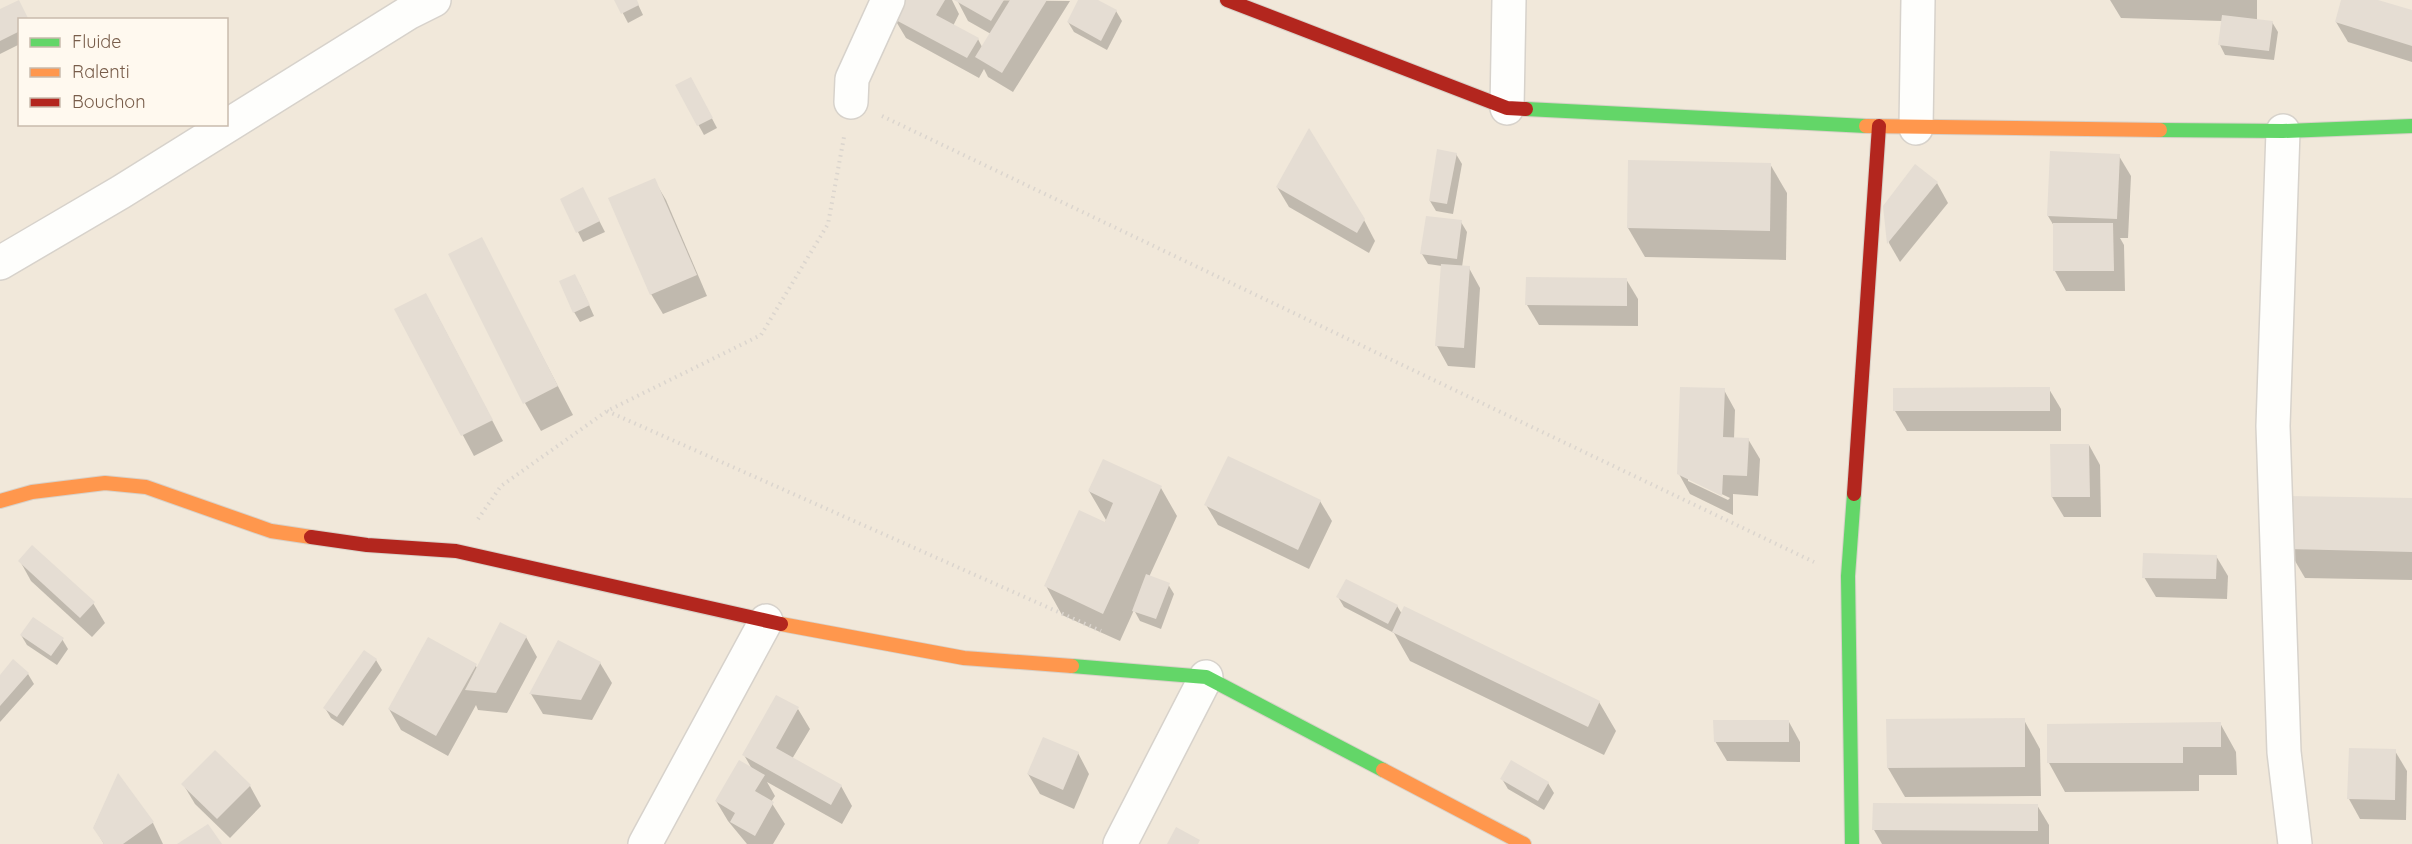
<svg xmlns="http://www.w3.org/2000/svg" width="2412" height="844" viewBox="0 0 2412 844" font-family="Quicksand,sans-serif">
<rect width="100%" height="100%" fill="#f8f5ed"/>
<path fill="#f1e8da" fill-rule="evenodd" d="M0 0H2412V844H0ZM20 20H226V124H20Z"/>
<g fill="#0003" fill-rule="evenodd">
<path d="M616 0H636L643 15 628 23Z"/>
<path d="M906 0H952L959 14 953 26 978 39 982 47 991 34 968 21 957 0 1070 1 1013 92 988 77 984 69 979 78 906 38 894 18Z"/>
<path d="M1080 0H1095L1116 11 1122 21 1107 50 1074 32 1068 22Z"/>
<path d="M2110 0H2257V21L2272 22 2278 32 2274 60 2225 55 2220 45 2222 21 2121 18Z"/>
<path d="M2342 0H2373L2412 12V62L2348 42 2336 22Z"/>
<path d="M0 11 20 20V44L0 54Z"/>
<path d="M677 86 696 88 717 128 704 135Z"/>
<path d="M1456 154 1462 164 1453 214 1436 211 1430 201Z"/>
<path d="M2119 156 2131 176 2128 238H2120L2124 245 2125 291H2066L2055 271 2054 226 2048 216Z"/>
<path d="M1770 164 1787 193 1786 260 1645 257 1628 228Z"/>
<path d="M654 180 666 200 707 296 663 314 651 294Z"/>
<path d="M1937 183 1948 203 1900 262 1889 243 1885 206Z"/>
<path d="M1277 187 1364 220 1375 241 1369 253 1289 207Z"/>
<path d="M588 199 605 232 583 242 578 232Z"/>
<path d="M1461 222 1467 232 1462 267 1469 268 1480 288 1475 368 1448 366 1437 346 1442 266 1428 264 1422 254Z"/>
<path d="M481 239 573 415 541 431 525 403Z"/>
<path d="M1527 279H1626L1638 299V326L1539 325 1527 305Z"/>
<path d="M580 285 594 316 580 322 574 312Z"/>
<path d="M396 310 437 315 503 441 474 456Z"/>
<path d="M2049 389 2061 409V431H1907L1895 411Z"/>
<path d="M1724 390 1735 410 1734 439H1748L1760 459 1758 496 1733 494V515L1690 494 1679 474ZM1688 478 1730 498 1728 500 1688 481Z"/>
<path d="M2089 445 2100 465 2101 517H2064L2052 497Z"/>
<path d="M1161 488 1177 516 1149 577 1168 584 1174 594 1161 629 1140 621 1134 610 1120 641 1062 615 1046 586 1105 524 1106 520 1089 491Z"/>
<path d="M2412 500V580L2305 578 2288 549Z"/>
<path d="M1320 501 1332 521 1309 569 1218 525 1206 505Z"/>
<path d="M2216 556 2228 576 2227 599 2156 597 2144 577Z"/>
<path d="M20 561 93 603 105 623 92 637 31 581Z"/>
<path d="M1338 597 1397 606 1402 614 1599 702 1616 731 1604 755 1410 661 1394 633 1344 607Z"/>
<path d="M21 635 62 639 68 649 57 665 27 645Z"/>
<path d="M526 637 537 657 507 713 478 710 476 705 448 756 401 730 389 709 475 665 478 669Z"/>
<path d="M364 652 376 660 382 670 343 726 331 718 325 708Z"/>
<path d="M600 663 612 683 592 720 543 714 531 694Z"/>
<path d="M28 674 34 684 0 722V677Z"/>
<path d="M798 709 810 729 792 759 841 786 852 806 842 824 767 782 775 796 771 802 785 824 773 844H747L728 821 716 801 752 769 744 755Z"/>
<path d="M2024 720 2040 749 2041 796 1905 797 1888 768V721Z"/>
<path d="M1789 722 1800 742V762L1727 761 1715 741Z"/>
<path d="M2220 723 2236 752 2237 775H2199V791L2065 792 2049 763Z"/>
<path d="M2395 751 2407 771 2406 820 2360 819 2349 799Z"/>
<path d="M1078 753 1089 774 1074 809 1040 794 1028 774Z"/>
<path d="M119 776 153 823 163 844H104L94 827Z"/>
<path d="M1502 779 1548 783 1554 793 1544 810 1508 789Z"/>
<path d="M183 784 250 786 261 806 230 838 195 804Z"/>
<path d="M2037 805 2049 825V844H1882L1874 830Z"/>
</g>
<g fill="#e5ddd3">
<path d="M19 0 29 20H20V31L0 41V9Z"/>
<path d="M614 0H637L639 5 621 14Z"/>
<path d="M902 0H945L936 15 979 38 967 58 892 18Z"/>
<path d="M954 0H1004L991 21Z"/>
<path d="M1010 0H1047L1002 73 975 57Z"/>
<path d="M1078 0H1098L1117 10 1101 41 1067 22Z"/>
<path d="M2341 0H2378L2412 10V46L2335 22Z"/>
<path d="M2222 15 2273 21 2269 51 2218 45Z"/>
<path d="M691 77 713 118 697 126 675 85Z"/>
<path d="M1309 128 1365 219 1357 233 1276 187Z"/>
<path d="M1437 149 1457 153 1447 204 1429 201Z"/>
<path d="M2050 151 2120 154 2117 219 2047 216Z"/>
<path d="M1628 160 1771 163 1770 231 1627 228Z"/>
<path d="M1915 164 1938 182 1887 244 1883 206Z"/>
<path d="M655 178 697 275 650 295 608 198Z"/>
<path d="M583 187 600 221 576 233 560 199Z"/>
<path d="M1426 216 1462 220 1457 259 1420 254Z"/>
<path d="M2053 223H2113L2114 271H2053Z"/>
<path d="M482 237 558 386 523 404 448 254Z"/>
<path d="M1441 264 1470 266 1464 348 1435 346Z"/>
<path d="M575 274 590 305 573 313 559 281Z"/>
<path d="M1526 277 1627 278V306L1525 305Z"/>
<path d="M426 293 493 420 461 436 394 309Z"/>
<path d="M1680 387 1725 388 1723 437 1749 438 1747 476 1723 475 1722 496 1677 474Z"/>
<path d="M2050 387V411H1893V388Z"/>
<path d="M2050 444H2089L2090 497H2051Z"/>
<path d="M1228 456 1321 500 1298 550 1204 505Z"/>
<path d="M1103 459 1162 486 1103 614 1044 586 1079 510 1105 522 1113 503 1088 491Z"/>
<path d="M2288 496 2412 498V552L2287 549Z"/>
<path d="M32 545 95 602 80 618 18 561Z"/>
<path d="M2143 553 2217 555 2216 579 2142 578Z"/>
<path d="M1146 574 1170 583 1156 619 1132 611Z"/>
<path d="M1346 579 1398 605 1388 624 1336 597Z"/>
<path d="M1404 606 1600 701 1588 727 1392 632Z"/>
<path d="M33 617 64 638 51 656 20 635Z"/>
<path d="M500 622 527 636 496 693 465 690Z"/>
<path d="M428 637 477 664 436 736 388 709Z"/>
<path d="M558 640 601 662 581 700 529 694Z"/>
<path d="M364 650 377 659 337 717 323 708Z"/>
<path d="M13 659 29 673 0 706V675Z"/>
<path d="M776 695 799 707 776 748 842 785 831 805 742 755Z"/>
<path d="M2025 718V767L1887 768 1886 719Z"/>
<path d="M1713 720H1789V742H1714Z"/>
<path d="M2221 722V747H2183V763H2047V724Z"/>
<path d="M1043 737 1079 752 1063 790 1027 774Z"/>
<path d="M2349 748 2396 749 2395 800 2347 799Z"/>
<path d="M215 750 251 785 217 819 181 784Z"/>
<path d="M739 760 765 775 755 791 774 802 755 836 730 822 735 813 715 801Z"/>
<path d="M1511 760 1549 782 1538 801 1500 779Z"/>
<path d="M118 773 154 822 123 844H104L93 828Z"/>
<path d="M1873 803 2038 804V831L1872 830Z"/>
<path d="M208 824 222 844H177Z"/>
<path d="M1176 827 1200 840 1198 844H1167Z"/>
</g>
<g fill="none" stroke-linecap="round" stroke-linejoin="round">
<defs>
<g id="street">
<path d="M851 102 852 79 888 0"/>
<path d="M1507 108 1509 0"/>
<path d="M1916 128 1918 0"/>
<path d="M2283 131 2273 426 2284 752 2295 844"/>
<path d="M0 263 121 192 408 13 434 0"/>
<path d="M645 844 766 621"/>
<path d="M1120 844 1206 677"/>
</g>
<g id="fast">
<path d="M1526 109 1866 126"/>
<path d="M2160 130 2283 131 2412 126"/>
<path d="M1072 666 1206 677 1383 770"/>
<path d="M1852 844 1848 576 1854 494"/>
</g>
<g id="slow">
<path d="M1866 126 2160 130"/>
<path d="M0 501 32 492 105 483 146 487 271 531 311 537"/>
<path d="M781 624 964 658 1072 666"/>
<path d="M1383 770 1524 844"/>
</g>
<g id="jam">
<path d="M1227 0 1507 108 1526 109"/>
<path d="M1854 494 1879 126"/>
<path d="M311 537 367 545 456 551 781 624"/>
</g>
</defs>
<use href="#street" stroke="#d7d2cb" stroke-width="36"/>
<use href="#fast" stroke="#d8d1c8" stroke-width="16"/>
<use href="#slow" stroke="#d8d1c8" stroke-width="16"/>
<use href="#jam" stroke="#d8d1c8" stroke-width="16"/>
<g stroke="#dbd5ce" stroke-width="4" stroke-dasharray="1.5 4.5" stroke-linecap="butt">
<path d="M882 116 1814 562"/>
<path d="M607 411 1101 631"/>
<path d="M478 519 501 486 607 411 761 335 828 224 844 137"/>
</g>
<use href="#street" stroke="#fefefc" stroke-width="33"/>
<use href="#fast" stroke="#63d668" stroke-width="14"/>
<use href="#slow" stroke="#ff974d" stroke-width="14"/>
<use href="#jam" stroke="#b3261e" stroke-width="14"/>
</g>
<rect x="18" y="18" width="210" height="108" fill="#fff9ef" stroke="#c9bbad" stroke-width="1.5"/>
<rect x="30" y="38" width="30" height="9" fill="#63d668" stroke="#c9bbad" stroke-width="1.5"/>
<text x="72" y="48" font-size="18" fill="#785d4a">Fluide</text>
<rect x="30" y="68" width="30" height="9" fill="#ff974d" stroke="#c9bbad" stroke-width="1.5"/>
<text x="72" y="78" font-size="18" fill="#785d4a">Ralenti</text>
<rect x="30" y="98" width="30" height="9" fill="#b3261e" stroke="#c9bbad" stroke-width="1.5"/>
<text x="72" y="108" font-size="18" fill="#785d4a">Bouchon</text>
</svg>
